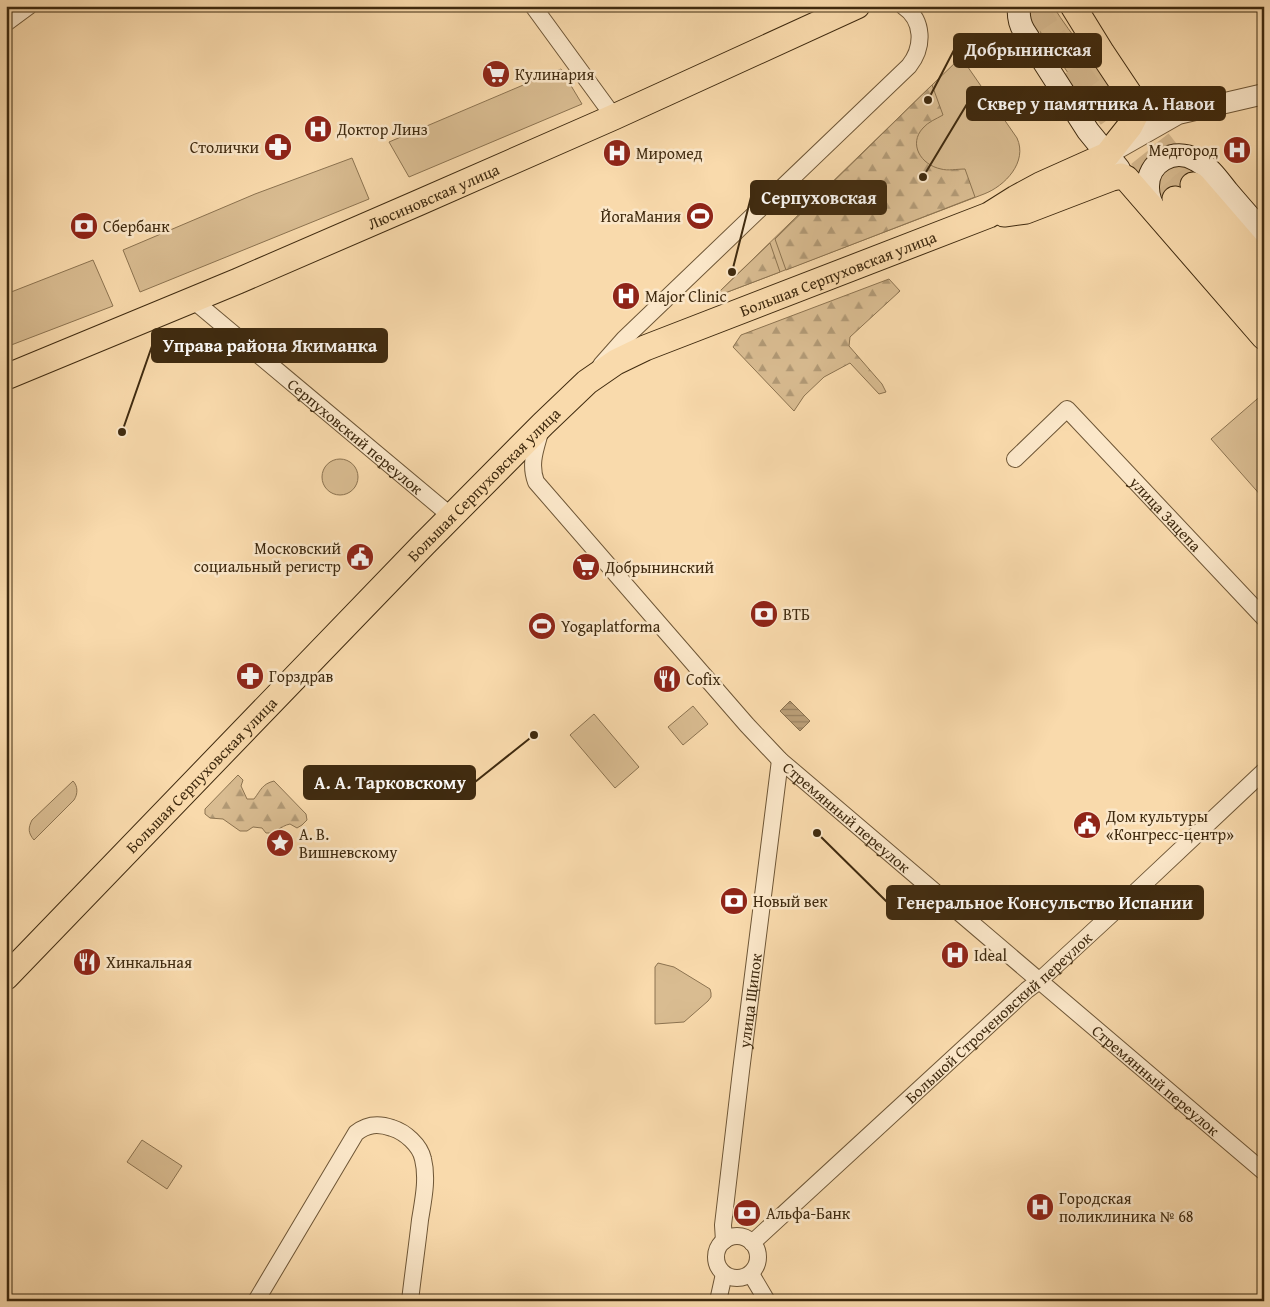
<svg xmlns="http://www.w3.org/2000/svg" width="1270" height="1307" viewBox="0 0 1270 1307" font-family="'Gentium Book Plus',serif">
<defs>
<pattern id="forest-firs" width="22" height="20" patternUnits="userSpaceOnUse" patternTransform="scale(1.25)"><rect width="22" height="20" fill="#d9bc91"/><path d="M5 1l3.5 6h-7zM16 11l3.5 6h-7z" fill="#b19975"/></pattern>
<pattern id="water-rules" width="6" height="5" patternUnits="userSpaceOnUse" patternTransform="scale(1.25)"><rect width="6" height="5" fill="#ba9e77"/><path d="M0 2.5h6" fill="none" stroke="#998160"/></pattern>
</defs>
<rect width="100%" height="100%" fill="#f9daac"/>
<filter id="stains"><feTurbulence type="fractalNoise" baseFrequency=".004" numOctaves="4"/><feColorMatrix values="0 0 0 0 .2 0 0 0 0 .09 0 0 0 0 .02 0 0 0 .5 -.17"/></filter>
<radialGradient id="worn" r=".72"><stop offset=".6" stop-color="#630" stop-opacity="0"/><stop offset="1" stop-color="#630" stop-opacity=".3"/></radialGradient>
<g fill="#d9bc91" stroke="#8c7350">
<path d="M1048 6H1053C1072 37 1097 64 1117 93L1093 110 1033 21 1032 18 1033 15Z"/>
<path d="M961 59 963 60 1017 138C1028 162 1005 186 984 194L717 296V294L932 85 958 60Z"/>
<path d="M561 69 582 104 409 177 389 142Z"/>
<path d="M352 158 369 199 140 292 123 250 255 194Z"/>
<path d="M1176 162 1204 176 1163 210 1157 201 1158 174Z"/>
<path d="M93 260 113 306 6 347V294Z"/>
<path d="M1264 393V498H1263L1211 439Z"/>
<circle cx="340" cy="477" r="18"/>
<path d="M693 706 708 724 683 745 668 727Z"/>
<path d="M594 714 639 767 615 788 570 735Z"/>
<path d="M73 781C78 786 78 794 74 800L34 840C28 833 28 828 32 820Z"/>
<path d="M658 963 674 967 710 989 711 993V997L708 1001 684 1022 655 1024V967Z"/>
<path d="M142 1140 182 1166 167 1189 127 1162Z"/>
</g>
<g fill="url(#forest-firs)" stroke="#8c7350">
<path d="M932 85 943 115C936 119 928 122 923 128 908 144 921 165 941 169 948 171 957 169 965 169L975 197 786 270 775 239Z"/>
<path d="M770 243 780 272 717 296V294Z"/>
<path d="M889 279 900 291 850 337 849 346 882 384 886 392 879 394 850 363 824 377 804 396 794 411 733 347 741 335Z"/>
<path d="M238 775 243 780 241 786 247 799H254C261 790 262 784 274 781L306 814 307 820 302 825 297 828 290 824C280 826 276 834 266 833L262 828 253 827 247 831H240L223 819 210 818 205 814V809Z"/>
</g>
<path fill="url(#water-rules)" stroke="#89704d" d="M790 701 810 721 800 731 780 711Z"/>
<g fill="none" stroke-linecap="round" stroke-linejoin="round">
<g stroke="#d4b78d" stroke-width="25" stroke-dasharray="25 12" stroke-linecap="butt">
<path d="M1033 6 1077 71 1120 130 1175 199"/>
<path d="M1136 112 1193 185"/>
</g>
<defs>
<g id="minor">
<path d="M533 6 614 117"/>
<path d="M6 23 29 6"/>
<path id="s1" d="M193 300 451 516"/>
<path d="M601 365 624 339 909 66C924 47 924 20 903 6"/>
<path id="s2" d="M541 429C536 448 529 463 536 482L747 725 780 760 1264 1172"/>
<path id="s3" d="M1015 459 1067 409 1264 618"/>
<circle cx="737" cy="1257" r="21"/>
<path id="s4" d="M724 1241 723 1225 741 1071 780 760"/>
<path id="s5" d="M752 1243 1027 990 1039 981 1128 899 1264 771"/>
<path d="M751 1274 767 1301"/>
<path d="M256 1301 356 1133C367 1124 378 1123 392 1128 405 1132 420 1145 423 1159 428 1179 423 1201 420 1220 417 1247 413 1274 410 1301"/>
<path d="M718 1301 724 1274"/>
</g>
<path id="tertiary" d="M1113 151 1178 114 1264 94"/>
<g id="secondary">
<path d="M1019 6C1018 16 1019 23 1024 31L1088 131 1119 169"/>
<path d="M1157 213C1152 206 1148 197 1148 188 1147 162 1174 147 1196 160 1210 167 1219 181 1228 192 1240 206 1252 220 1264 233"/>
</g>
<g id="primary">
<path d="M1193 185 1264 267"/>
<path d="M1175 199 1264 303"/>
<path d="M1004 214 1026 211 1112 178 1121 176 1126 178 1264 337"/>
<path id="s6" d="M6 377 238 281 418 203 614 117 857 6"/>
<path id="s7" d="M6 977 424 544 543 424 587 382 616 362 645 348 989 215 1016 198 1040 185 1107 155 1130 126 1136 114 1134 101 1102 53 1073 6"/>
</g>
</defs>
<use href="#minor" stroke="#6e5636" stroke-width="18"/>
<use href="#tertiary" stroke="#6e5636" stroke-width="22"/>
<use href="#secondary" stroke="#3f2a0f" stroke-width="24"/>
<use href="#primary" stroke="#3f2a0f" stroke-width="27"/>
<use href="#minor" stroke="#fbe7c9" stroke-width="16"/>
<use href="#tertiary" stroke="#fbe7c9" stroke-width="20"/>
<use href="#secondary" stroke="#fbe7c9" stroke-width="22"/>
<use href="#primary" stroke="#f9daac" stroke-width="25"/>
</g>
<defs>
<symbol id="supermarket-disc" viewBox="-11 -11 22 22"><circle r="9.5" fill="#8f2418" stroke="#fbe7c9"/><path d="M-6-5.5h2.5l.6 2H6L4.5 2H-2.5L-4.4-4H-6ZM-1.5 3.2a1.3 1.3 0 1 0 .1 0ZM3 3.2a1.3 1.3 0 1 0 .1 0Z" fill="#fff"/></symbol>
<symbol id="hospital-disc" viewBox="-11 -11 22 22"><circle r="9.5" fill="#8f2418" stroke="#fbe7c9"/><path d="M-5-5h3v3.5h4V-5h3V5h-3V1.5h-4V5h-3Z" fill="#fff"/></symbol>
<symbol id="pharmacy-disc" viewBox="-11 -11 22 22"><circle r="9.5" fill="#8f2418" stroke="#fbe7c9"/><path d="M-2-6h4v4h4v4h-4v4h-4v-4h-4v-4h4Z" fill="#fff"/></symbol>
<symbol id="stadium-disc" viewBox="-11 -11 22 22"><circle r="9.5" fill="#8f2418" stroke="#fbe7c9"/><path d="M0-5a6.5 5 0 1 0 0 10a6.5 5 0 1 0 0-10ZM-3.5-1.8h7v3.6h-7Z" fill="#fff"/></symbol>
<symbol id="bank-disc" viewBox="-11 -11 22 22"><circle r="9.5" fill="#8f2418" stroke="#fbe7c9"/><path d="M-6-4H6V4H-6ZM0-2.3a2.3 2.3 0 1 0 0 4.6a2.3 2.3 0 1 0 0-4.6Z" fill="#fff"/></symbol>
<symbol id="civic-disc" viewBox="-11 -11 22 22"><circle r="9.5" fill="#8f2418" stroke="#fbe7c9"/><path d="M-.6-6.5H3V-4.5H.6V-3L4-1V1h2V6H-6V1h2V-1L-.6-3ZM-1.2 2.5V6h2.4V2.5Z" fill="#fff"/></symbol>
<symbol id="restaurant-disc" viewBox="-11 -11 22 22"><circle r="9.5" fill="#8f2418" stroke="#fbe7c9"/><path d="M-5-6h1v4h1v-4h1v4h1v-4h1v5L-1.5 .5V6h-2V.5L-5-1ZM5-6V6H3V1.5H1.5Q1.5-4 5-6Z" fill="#fff"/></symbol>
<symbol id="sight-disc" viewBox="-11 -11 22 22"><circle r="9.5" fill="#8f2418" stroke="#fbe7c9"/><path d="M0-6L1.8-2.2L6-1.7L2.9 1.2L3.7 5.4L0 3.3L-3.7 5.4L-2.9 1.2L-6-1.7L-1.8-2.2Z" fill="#fff"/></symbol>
</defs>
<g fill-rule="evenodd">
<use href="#supermarket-disc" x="480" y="58" width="32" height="32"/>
<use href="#hospital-disc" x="302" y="113" width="32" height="32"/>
<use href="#pharmacy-disc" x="262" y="131" width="32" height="32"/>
<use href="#hospital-disc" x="1221" y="134" width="32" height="32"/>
<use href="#hospital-disc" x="601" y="137" width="32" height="32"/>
<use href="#stadium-disc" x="684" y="200" width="32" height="32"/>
<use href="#bank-disc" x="68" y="210" width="32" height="32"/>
<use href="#hospital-disc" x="610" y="280" width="32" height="32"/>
<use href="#civic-disc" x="344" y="541" width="32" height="32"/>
<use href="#supermarket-disc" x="570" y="551" width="32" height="32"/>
<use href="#bank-disc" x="748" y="598" width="32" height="32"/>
<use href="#stadium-disc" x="526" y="610" width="32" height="32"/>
<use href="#pharmacy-disc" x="234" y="660" width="32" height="32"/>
<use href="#restaurant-disc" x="651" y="663" width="32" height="32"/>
<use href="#civic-disc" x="1071" y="809" width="32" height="32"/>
<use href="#sight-disc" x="264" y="827" width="32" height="32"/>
<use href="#bank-disc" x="718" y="885" width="32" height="32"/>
<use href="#hospital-disc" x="939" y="939" width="32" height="32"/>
<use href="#restaurant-disc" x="71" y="946" width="32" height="32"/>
<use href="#hospital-disc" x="1024" y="1191" width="32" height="32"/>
<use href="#bank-disc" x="731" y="1197" width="32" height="32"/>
</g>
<g text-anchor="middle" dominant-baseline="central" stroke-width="5" stroke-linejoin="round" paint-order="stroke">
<g font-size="16" fill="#3f2a0f" stroke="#fbe7c9" text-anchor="start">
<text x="515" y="74">Кулинария</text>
<text x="337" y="129">Доктор Линз</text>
<text x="259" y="147" text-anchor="end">Столички</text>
<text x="1218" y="150" text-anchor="end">Медгород</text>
<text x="636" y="153">Миромед</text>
<text x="681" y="216" text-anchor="end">ЙогаМания</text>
<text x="103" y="226">Сбербанк</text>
<text x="645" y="296">Major Clinic</text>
<text x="341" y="548" text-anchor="end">Московский<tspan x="341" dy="18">социальный регистр</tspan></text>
<text x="605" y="567">Добрынинский</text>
<text x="783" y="614">ВТБ</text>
<text x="561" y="626">Yogaplatforma</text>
<text x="269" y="676">Горздрав</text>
<text x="686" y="679">Cofix</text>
<text x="1106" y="816">Дом культуры<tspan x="1106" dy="18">«Конгресс-центр»</tspan></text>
<text x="299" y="834">А. В.<tspan x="299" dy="18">Вишневскому</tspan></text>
<text x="753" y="901">Новый век</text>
<text x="974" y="955">Ideal</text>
<text x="106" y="962">Хинкальная</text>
<text x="1059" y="1198">Городская<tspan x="1059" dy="18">поликлиника № 68</tspan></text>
<text x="766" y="1213">Альфа-Банк</text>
</g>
<g font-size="16" fill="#3f2a0f" stroke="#fbe7c9">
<text stroke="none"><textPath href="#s6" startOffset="464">Люсиновская улица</textPath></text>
<text stroke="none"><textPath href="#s7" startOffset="1106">Большая Серпуховская улица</textPath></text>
<text stroke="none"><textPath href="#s1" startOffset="212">Серпуховский переулок</textPath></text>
<text stroke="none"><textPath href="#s7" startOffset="686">Большая Серпуховская улица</textPath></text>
<text stroke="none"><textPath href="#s3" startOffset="216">улица Зацепа</textPath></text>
<text stroke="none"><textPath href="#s7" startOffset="281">Большая Серпуховская улица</textPath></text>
<text stroke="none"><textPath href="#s2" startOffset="512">Стремянный переулок</textPath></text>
<text stroke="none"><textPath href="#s4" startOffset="242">улица Щипок</textPath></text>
<text stroke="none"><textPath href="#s5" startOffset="334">Большой Строченовский переулок</textPath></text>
<text stroke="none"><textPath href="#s2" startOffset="918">Стремянный переулок</textPath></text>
</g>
</g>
<path fill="none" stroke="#3f2a0f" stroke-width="2" d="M928 100L954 50M923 177L967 104M732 272L751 197M122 432L152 346M534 735L475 782M817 833L887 902"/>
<g fill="#3f2a0f" stroke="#fbe7c9" stroke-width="2">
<circle cx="928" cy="100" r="5"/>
<circle cx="923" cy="177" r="5"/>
<circle cx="732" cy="272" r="5"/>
<circle cx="122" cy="432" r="5"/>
<circle cx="534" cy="735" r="5"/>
<circle cx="817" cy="833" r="5"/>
</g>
<g fill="#3f2a0f" stroke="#3f2a0f" stroke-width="2">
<rect x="954" y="34" width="147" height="33" rx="5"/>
<rect x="967" y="87" width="258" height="33" rx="5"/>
<rect x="751" y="181" width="135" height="33" rx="5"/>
<rect x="152" y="329" width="235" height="33" rx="5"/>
<rect x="304" y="766" width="171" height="33" rx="5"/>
<rect x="887" y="886" width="316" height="33" rx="5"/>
</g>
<g font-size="18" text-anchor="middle" font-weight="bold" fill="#fff">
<text x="1028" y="56">Добрынинская</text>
<text x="1096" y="110">Сквер у памятника А. Навои</text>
<text x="819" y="204">Серпуховская</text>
<text x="270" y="352">Управа района Якиманка</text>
<text x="390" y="789">А. А. Тарковскому</text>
<text x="1045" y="909">Генеральное Консульство Испании</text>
</g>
<rect width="1270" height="1307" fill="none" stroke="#f9daac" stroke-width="25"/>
<rect x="8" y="8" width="1255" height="1292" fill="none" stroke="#3f2a0f" stroke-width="2.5"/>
<rect x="12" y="12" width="1245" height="1282" fill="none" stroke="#3f2a0f"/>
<rect width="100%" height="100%" filter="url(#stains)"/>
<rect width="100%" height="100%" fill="url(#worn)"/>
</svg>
